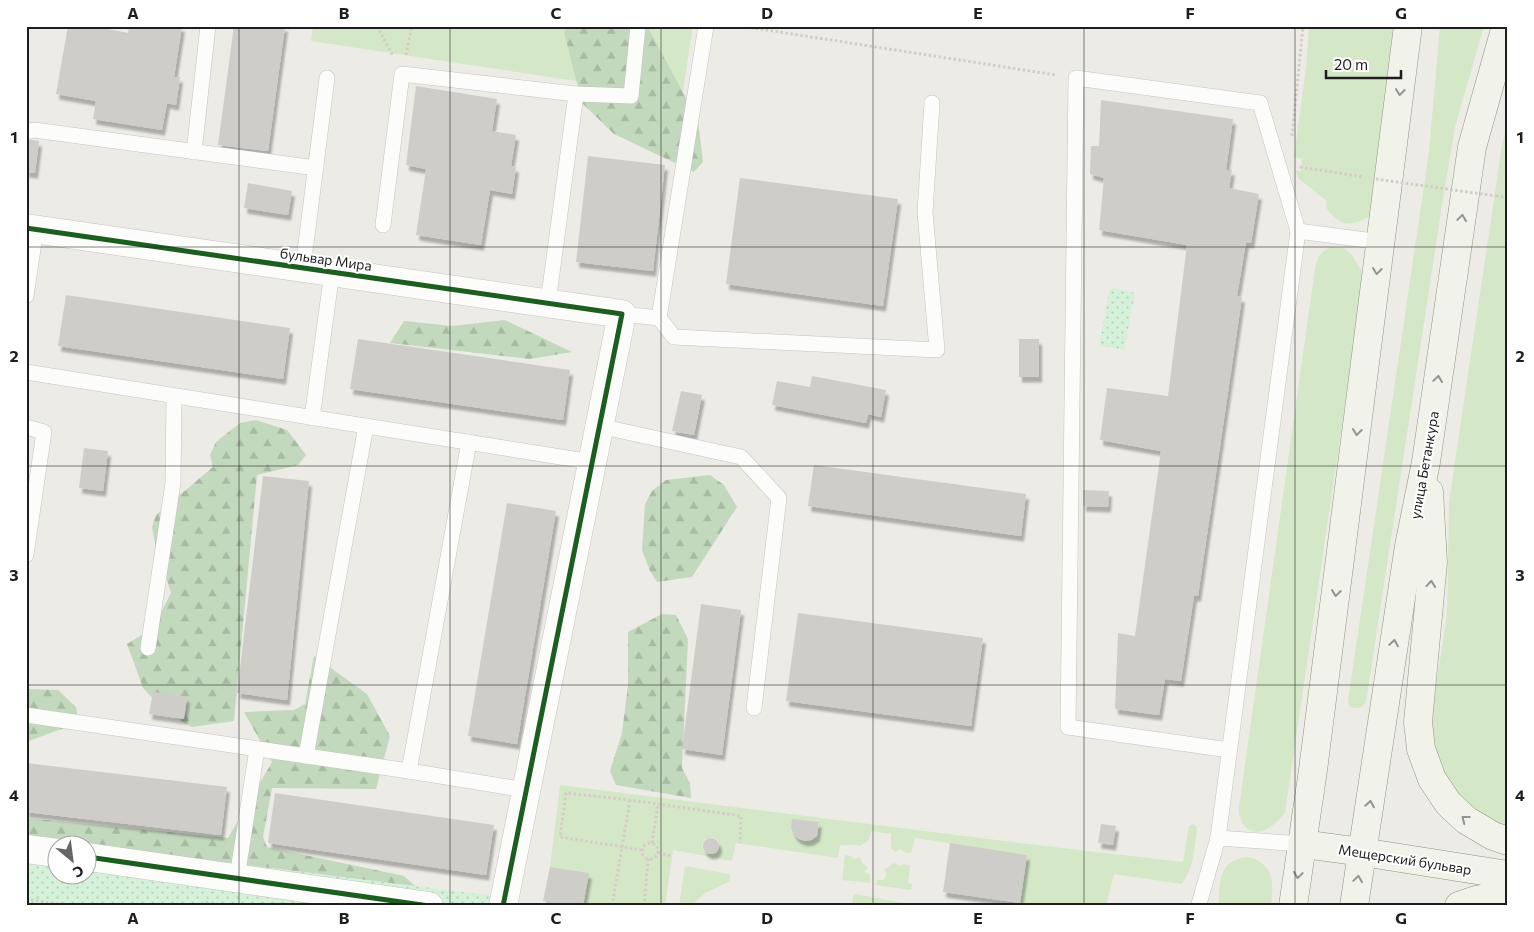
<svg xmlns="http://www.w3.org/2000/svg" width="1534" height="932" viewBox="0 0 1534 932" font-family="Commissioner,sans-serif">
<defs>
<pattern id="forest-firs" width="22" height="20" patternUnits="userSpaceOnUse" patternTransform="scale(1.25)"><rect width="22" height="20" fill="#c3d9bd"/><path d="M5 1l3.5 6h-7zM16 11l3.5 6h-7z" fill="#a7baa2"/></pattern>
<pattern id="park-dots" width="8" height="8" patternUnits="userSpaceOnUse" patternTransform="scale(1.25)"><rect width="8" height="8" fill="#d6f1d9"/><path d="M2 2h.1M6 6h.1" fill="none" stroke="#b7ceba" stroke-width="1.8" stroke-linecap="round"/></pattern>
<filter id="shadow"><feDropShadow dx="3" dy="5.5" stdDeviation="1" flood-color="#0004"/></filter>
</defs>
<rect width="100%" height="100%" fill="#ecebe6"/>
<g fill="#d4e8c7" fill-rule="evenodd">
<path d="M313 26H693L682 97 311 41Z"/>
<path d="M1309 26H1392L1395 37 1372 215C1352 227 1339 228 1326 207L1327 201 1298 178 1296 171H1301L1302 159 1294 157 1306 67Z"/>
<path d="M1440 26H1484L1455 127 1442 205 1366 702C1362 708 1358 709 1350 707L1348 701 1429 152Z"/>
<path d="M1508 121V833L1470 812 1440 771 1430 724 1447 615 1449 502 1491 220 1502 145Z"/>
<path d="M1330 247 1344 248 1352 255 1364 275 1285 813C1280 819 1274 825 1267 829 1249 838 1238 823 1239 807L1315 269C1317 258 1320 253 1330 247Z"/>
<path d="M560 785 1028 844 1183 862 1189 826 1193 824 1196 826 1197 830C1194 850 1194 867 1182 884L1114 874 1106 906H1019L1027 855 915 838 911 853 904 852 900 849 895 852 891 848V834L871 831 869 840 860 846C853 844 847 846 840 845L838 858 736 843 732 861 673 850 665 906H583L588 874 550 867ZM819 822 817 836C806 843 796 841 791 828ZM712 837 718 840 720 846 717 852 710 854 704 851 702 845 705 839Z"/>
<path d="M845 855 851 856 854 859 860 857 862 863 867 866V869L864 872 870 875V883L842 880Z"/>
<path d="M1247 857C1274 862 1274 883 1271 906H1218C1221 881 1217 861 1247 857Z"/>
<path d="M894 863 900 866 903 864 910 866 908 883 912 884 911 890 876 885 877 880H883L887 874 884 870Z"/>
<path d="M685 866 730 874V881L705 893 691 906H679Z"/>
<path d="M854 894 904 903V906H855L852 904Z"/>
</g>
<g fill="url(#forest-firs)">
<path d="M569 26H647L698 120 703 162 694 172 614 134 582 103 564 32Z"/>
<path d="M505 320 572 352 530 359 390 343 404 321 452 326Z"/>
<path d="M256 420 287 430 306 455 298 465 257 475 234 721 192 727 165 712 143 688 127 644 153 628 171 593 155 543 152 527 156 515 213 467 210 455 216 442 240 423Z"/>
<path d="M710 475 724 485 737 507 692 577 657 582 650 571 642 550 645 504 652 491 666 480Z"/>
<path d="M662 614 676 615 688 639 682 768 690 783 691 798 616 785 610 771 622 733 628 685V632Z"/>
<path d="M314 656 367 694 390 736 376 789 272 788 263 837 267 847 404 876 422 892 88 844H58L26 839V818L228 838 272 762 244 712 294 710 305 704Z"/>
<path d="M26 689 58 690 76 707 78 720 67 727 26 742Z"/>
</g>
<g fill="url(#park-dots)">
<path d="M1110 288 1135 293 1124 350 1099 345Z"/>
<path d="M26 838 81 844H58V874H88V845L495 896 494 906H26Z"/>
</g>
<g fill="#cfcdc9" filter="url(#shadow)">
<path d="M68 26H93L128 33 129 26H182L174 77H180L176 105 167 103 162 130 93 119 96 101 56 94Z"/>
<path d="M234 26H285L268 151 218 145Z"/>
<path d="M416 86 497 99 492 131 516 135 511 166 516 167 512 194 490 190 481 245 416 235 426 169 406 165Z"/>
<path d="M1101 100 1233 119 1226 170H1232L1229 188 1259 194 1251 243 1246 242 1237 296 1242 297 1198 596H1194L1181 681 1165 679 1159 715 1115 709 1118 633 1135 636 1161 451 1100 440 1107 388 1168 396 1187 245 1099 230 1104 178 1090 174 1091 146H1099Z"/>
<path d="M26 139 39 141 35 173 26 172Z"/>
<path d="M588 156 665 165 653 271 576 262Z"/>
<path d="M740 178 898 199 883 306 726 284Z"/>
<path d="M248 183 292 191 288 215 244 208Z"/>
<path d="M66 295 290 328 283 379 58 346Z"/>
<path d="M358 339 570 370 563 420 350 389Z"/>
<rect x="1019" y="339" width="20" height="38"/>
<path d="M812 376 886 390 881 417 868 414 866 423 772 405 777 381 810 387Z"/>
<path d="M681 391 702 395 694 435 672 431Z"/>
<path d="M84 448 108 451 103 491 79 488Z"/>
<path d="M814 465 1026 494 1021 536 808 506Z"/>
<path d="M263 476 309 481 287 700 237 693Z"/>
<path d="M1083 490 1109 491 1108 507 1083 506Z"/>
<path d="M507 503 556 511 517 744 468 736Z"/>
<path d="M701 604 741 610 722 755 682 749Z"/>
<path d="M798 613 983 638 971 726 786 701Z"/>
<path d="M153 692 187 697 184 719 149 714Z"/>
<path d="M26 763 227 787 221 835 26 812Z"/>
<path d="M275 793 494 825 486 875 268 843Z"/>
<path d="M792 819 819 822 817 836 811 840 805 841 799 839 794 835 791 828Z"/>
<path d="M1101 824 1116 826 1113 845 1098 843Z"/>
<circle cx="711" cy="846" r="8"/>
<path d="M950 843 1027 855 1020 903 943 892Z"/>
<path d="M550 867 589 873 583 906H568L543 901Z"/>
</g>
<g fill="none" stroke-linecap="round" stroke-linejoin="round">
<defs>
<g id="lane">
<path d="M576 94 631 96 638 26"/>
<path d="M26 132 34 130 316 168"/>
<path d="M194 152 208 26"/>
<path d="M383 225 402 74 576 94 548 303"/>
<path d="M1298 231 1381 242"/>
<path d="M303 267 327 78"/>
<path d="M26 296 36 229"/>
<path d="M622 314 659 318 706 26"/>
<path d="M659 318 674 337 937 350 925 212 932 103"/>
<path d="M26 372 592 462"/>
<path d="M312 418 332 272"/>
<path d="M599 426 741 457 779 498 754 708"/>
<path d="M26 427 44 432 26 555"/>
<path d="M148 648 173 483 174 396"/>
<path d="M26 715 409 771 526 790"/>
<path d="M306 756 366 426"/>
<path d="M409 771 469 442"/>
<path d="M1218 838 1298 231 1260 103 1076 78 1068 727 1229 750"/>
<path d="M237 878 257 749"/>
<path d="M1199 904 1218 838 1303 844"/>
</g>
<g id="street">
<path d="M26 228 622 314 503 906"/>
<path d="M26 849 58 853"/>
<path d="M88 857 429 906"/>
</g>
<g id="secondary">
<path d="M1429 492 1433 562 1418 722 1421 749 1432 779 1448 803 1466 820 1493 836 1508 841"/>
<path d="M1303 844 1362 852 1508 875"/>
<path d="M1293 906 1313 770 1408 26"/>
<path d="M1354 906 1409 546 1426 462 1472 147 1506 26"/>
<path d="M1459 906 1476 900 1508 894"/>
</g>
</defs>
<use href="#lane" stroke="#c3c3c1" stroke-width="16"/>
<use href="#street" stroke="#c3c3c1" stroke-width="29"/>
<use href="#secondary" stroke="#909580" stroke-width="29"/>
<g stroke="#d5cbc7" stroke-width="3" stroke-dasharray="2.5 2.5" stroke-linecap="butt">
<path d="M377 26 393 56"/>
<path d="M741 26 1056 75"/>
<path d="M406 55 412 26"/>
<path d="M1292 136 1303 26"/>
<path d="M1300 167 1363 177"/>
<path d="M1496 196 1508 198"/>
<path d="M652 843 658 804"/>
<circle cx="650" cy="851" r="8"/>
<path d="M642 850 560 837 566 793 630 800 741 816 740 843"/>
<path d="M658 853 672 856"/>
<path d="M26 899 70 906"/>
<path d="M202 906 209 901"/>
<path d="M612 906 630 800"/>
<path d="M644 906 648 859"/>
</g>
<use href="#lane" stroke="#fcfcfb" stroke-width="15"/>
<use href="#street" stroke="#fcfcfb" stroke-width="28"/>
<use href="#secondary" stroke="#f1f3ea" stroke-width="28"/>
<path stroke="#d5cbc7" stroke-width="3" stroke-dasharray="2.5 2.5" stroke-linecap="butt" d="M1376 179 1496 196"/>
<defs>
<g id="cycleway">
<path d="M26 228 622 314 503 906"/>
<path d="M88 857 429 906"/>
</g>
</defs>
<use href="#cycleway" stroke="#fff" stroke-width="8"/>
<use href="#cycleway" stroke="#1b5e20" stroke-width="5"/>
</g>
<defs><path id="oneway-chevron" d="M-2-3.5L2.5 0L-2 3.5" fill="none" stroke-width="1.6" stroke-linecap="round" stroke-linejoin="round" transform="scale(1.25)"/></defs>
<g stroke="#92938e">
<use href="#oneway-chevron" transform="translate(1400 92) rotate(97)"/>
<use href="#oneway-chevron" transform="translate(1462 218) rotate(-82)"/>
<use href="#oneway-chevron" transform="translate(1377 271) rotate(97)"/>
<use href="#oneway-chevron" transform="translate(1438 379) rotate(-82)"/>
<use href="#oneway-chevron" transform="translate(1357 432) rotate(97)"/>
<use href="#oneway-chevron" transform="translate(1431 584) rotate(-85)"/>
<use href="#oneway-chevron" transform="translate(1336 593) rotate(97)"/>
<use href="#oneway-chevron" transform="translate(1394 643) rotate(-81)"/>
<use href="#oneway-chevron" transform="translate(1370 804) rotate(-81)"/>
<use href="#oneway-chevron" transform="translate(1465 819) rotate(-142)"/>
<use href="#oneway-chevron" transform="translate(1298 875) rotate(98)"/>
<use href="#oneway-chevron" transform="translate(1358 879) rotate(-82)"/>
</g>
<path fill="none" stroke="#1e1e1e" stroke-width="1" stroke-opacity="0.55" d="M239 26V906M450 26V906M661 26V906M873 26V906M1084 26V906M1295 26V906M26 247H1508M26 466H1508M26 685H1508"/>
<g text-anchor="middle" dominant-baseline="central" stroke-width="4" stroke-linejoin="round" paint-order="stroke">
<g font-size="14" fill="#1e1e1e" stroke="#fff">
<text transform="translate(326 259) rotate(8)">бульвар Мира</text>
<text transform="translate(1424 465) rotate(-80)">улица Бетанкура</text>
<text transform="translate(1405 859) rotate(9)">Мещерский бульвар</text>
</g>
</g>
<rect width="1534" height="932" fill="none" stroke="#ffffff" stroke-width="55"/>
<g transform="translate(72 860) rotate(151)"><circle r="24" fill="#ffffff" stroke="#a5a5a5"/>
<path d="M0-4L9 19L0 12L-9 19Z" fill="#666664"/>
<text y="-8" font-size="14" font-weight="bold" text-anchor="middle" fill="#1e1e1e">С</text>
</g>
<path d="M1326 70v8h75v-8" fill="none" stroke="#1e1e1e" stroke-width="2.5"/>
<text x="1334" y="70" font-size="15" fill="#1e1e1e" stroke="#ffffff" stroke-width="4" paint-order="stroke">20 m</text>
<rect x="28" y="28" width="1478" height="876" fill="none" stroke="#1e1e1e" stroke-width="2"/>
<g font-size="16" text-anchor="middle" font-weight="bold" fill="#1e1e1e">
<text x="133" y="19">A</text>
<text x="344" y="19">B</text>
<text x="556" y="19">C</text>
<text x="767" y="19">D</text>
<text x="978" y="19">E</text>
<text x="1190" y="19">F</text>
<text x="1401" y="19">G</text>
<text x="14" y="143">1</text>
<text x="1520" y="143">1</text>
<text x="14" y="362">2</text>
<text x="1520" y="362">2</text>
<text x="14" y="581">3</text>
<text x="1520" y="581">3</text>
<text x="14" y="801">4</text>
<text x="1520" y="801">4</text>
<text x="133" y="924">A</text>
<text x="344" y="924">B</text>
<text x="556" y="924">C</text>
<text x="767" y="924">D</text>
<text x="978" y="924">E</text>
<text x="1190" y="924">F</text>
<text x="1401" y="924">G</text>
</g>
</svg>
